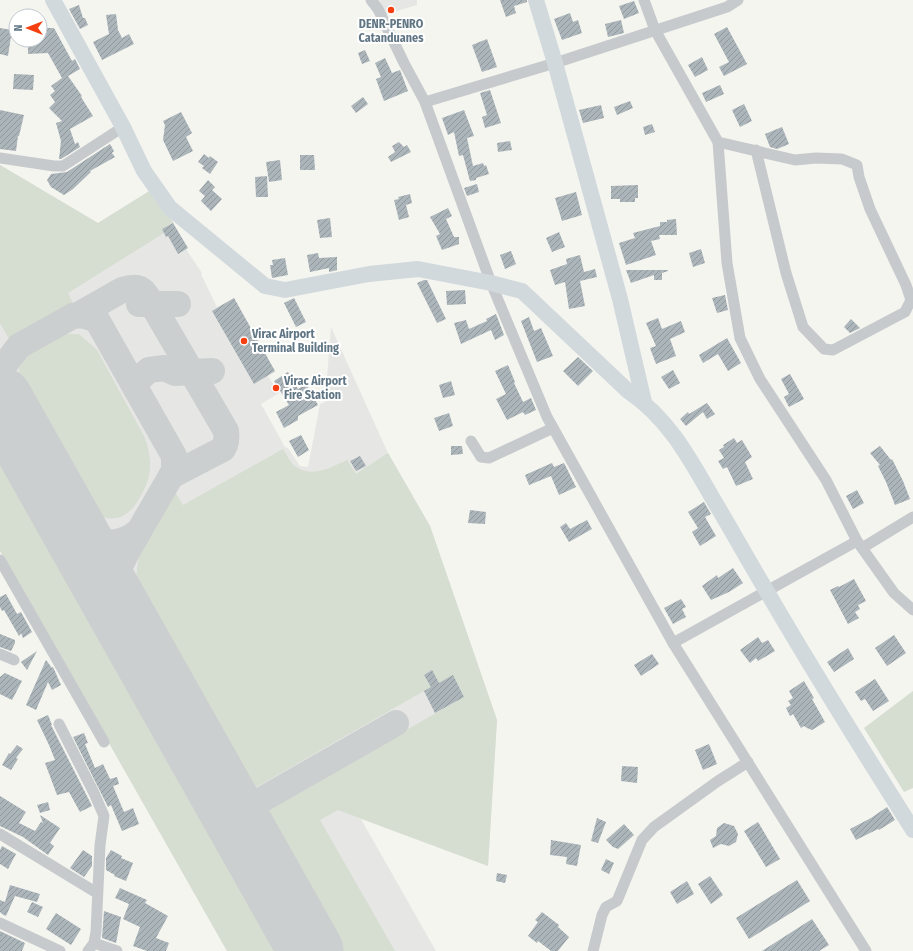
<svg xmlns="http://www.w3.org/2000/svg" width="913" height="951" viewBox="0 0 913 951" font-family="'Fira Sans Condensed',sans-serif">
<defs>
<pattern id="building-hatch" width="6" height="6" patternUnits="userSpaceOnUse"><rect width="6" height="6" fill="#acb5ba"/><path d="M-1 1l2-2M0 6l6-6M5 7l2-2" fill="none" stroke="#8f989d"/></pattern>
</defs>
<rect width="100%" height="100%" fill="#f5f5f0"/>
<g fill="#e6e7e4">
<path d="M376 0H417V5L384 15Z"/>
<path d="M0 165 98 223 151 190 173 222 186 249 202 273 201 274 217 307 234 298 275 372 268 376 279 393 261 404 285 447 288 448 300 466 308 467 320 404 325 402 331 327 388 453 430 526 497 720 488 866 361 819 436 951H227L0 551Z"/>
</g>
<g fill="#d6ddd1">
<path d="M0 165 98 223 151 190 173 222 162 229 164 233 68 293 74 306 9 339 0 323Z"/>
<path d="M66 334H79L97 350 145 438C153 462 152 478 139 499 128 518 113 524 94 513 91 511 86 509 84 506 78 500 68 480 64 472 49 445 35 418 20 392 19 385 17 376 19 369 25 349 49 340 66 334Z"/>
<path d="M0 439 286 951H227L0 551Z"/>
<path d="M283 449C287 455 290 463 296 467 312 478 332 467 347 460L356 474 388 453 430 526 497 720 488 866 338 810 320 820 395 951H335L258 815 464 697 453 676 424 691 246 793 141 604C136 587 135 574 139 557L175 492 183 505Z"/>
<path d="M913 691V788L904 792 864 728Z"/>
</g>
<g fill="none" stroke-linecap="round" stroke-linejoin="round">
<g stroke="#cccfd0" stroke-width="26">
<path d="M139 304H178"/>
<path d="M78 315 122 290C140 284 143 289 152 304L226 431C227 438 227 443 223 449L171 476"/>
<path d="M0 371 19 346 73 316 82 315 97 320 174 456V470L171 476 139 531C117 549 99 543 75 533"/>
<path d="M136 389 139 379 149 370 164 368 175 373 212 371"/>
<path d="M117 606C109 576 125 557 139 531"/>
<path d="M235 815 396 723"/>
</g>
<path stroke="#cccfd0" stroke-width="65" d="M0 399 311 951"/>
</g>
<g fill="url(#building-hatch)">
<path d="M500 0H527V2L514 6 516 13 506 17Z"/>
<path d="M634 1 639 13 624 19 619 6Z"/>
<path d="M79 5 83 18H85L88 25 80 29 69 9Z"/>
<path d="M570 13 573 22 578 20 582 33 562 40 554 19Z"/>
<path d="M116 14 118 30 122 38 129 34 134 44 102 60 93 42 109 34 106 15Z"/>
<path d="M621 20 624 33 608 37 605 24Z"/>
<path d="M727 27 747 64 724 76 719 67 729 62 714 34Z"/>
<path d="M0 28 12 30 8 56 0 54Z"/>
<path d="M40 28H54L72 61 75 59 80 69 68 76 82 96 81 97 93 116 70 129 75 144 78 142 80 147 61 159H59L61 141 56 123 62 121 49 108 55 102 50 95 55 91 51 86 62 78 48 53 28 54V40H40Z"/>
<path d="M487 39 497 67 482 72 472 45Z"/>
<path d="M365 50 370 61 362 64 358 53Z"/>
<path d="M702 57 708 70 695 77 688 65Z"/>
<path d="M385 58 392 73 400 70 408 91 384 101 376 79 381 77 375 63Z"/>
<path d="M14 74 34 75 33 90 13 89Z"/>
<path d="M720 85 724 94 706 102 702 93Z"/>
<path d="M490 90 501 123 485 128 482 117 487 115 480 93Z"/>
<path d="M363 97 368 104 356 113 351 106Z"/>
<path d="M630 101 633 108 617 115 614 107Z"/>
<path d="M744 104 752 121 740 127 732 110Z"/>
<path d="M601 105 604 118 583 123 579 110Z"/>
<path d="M0 110 24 115 19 136H18L16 151 0 149Z"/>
<path d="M464 110 474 136 467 138 473 166 483 163 484 166 486 165 489 174 476 178V180L470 181 463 155 459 156 454 132 448 135 442 118Z"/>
<path d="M181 112 192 133 186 137 193 151 173 161 163 140 165 125 163 121Z"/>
<path d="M652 124 655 132 645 135 643 127Z"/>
<path d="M782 127 789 144 777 149 770 147 765 134Z"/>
<path d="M510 141 512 150 498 152 497 143Z"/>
<path d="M399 142 404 147 407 145 411 152 391 162 388 157 395 152 392 146Z"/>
<path d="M110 144 114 151 112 153 115 157 90 171 91 172 73 189 64 195 51 187 47 180 51 174 67 172Z"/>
<path d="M204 154 209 158 210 156 218 162 210 174 202 168 204 166 198 162Z"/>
<path d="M300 155H314L315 170H300Z"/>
<path d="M280 160 282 180 269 182 266 162Z"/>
<path d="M267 176 268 197H256L255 177Z"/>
<path d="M208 180 215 187 212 190 222 199 211 211 201 201 205 196 199 191Z"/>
<path d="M477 184 479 192 467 196 464 188Z"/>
<path d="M638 185V198H635V202H620V199H611V186Z"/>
<path d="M576 192 582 215 562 221 555 198Z"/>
<path d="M410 194 412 203 406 205 409 217 399 220 394 200 399 199 398 197Z"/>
<path d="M448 208 452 216 446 219 454 237H459V244L442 250 436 236 440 234 430 217Z"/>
<path d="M330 218 332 237 320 238 317 220Z"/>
<path d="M676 219 677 235H659L660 239 651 241 656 255 626 265 619 243 635 238 633 233 660 226V222H667V220Z"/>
<path d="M173 223 188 248 178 254 168 236 166 237 162 229Z"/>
<path d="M559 232 565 247 552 252 546 238Z"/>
<path d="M701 249 705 263 693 267 689 253Z"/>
<path d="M511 251 516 264 505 269 500 255Z"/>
<path d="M318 253 319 258 337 257V270L329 272V268L310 272 307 255Z"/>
<path d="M580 255 584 272 595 269 597 277 580 281 585 306 569 309 565 282 555 285 550 270 567 264 566 259Z"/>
<path d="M285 258 288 275 272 278 270 265H273L272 260Z"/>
<path d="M626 270H668V271L662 273V280H654V275L631 283Z"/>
<path d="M424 280H427L446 319 437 323 417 283Z"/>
<path d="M465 290 466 304 447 305 446 291Z"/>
<path d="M725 295 728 310 717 313 712 298Z"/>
<path d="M234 298 275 371 254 384 212 311Z"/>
<path d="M294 298 306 322 296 327 284 303Z"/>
<path d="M496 314 504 335 495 340 491 330 461 344 454 323 466 320 469 329 487 321 486 319Z"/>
<path d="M529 317 534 331 541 328 553 356 537 362 521 321Z"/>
<path d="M658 318 662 329 681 321 685 332 670 339 676 356 656 364 650 348 656 346 646 323Z"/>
<path d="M851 319 860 328 850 333 844 327Z"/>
<path d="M727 338 741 363 728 371 718 354 703 363 699 355Z"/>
<path d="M578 357 593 371 578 386 563 371Z"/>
<path d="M508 365 515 382 514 383 523 402 531 398 536 410 525 415 523 412 507 420 496 399 506 394 495 371Z"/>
<path d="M673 370 680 383 669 389 661 377Z"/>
<path d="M288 372 298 389 306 384 318 405 298 416V420L284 428 276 412 289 405 274 381Z"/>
<path d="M790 374 804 399 789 407 784 397 789 394 781 379Z"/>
<path d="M451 381 455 395 443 398 439 385Z"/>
<path d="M707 403 715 414 707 419 703 412 686 426 680 419 688 412 689 414Z"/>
<path d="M449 413 453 426 439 431 434 418Z"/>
<path d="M301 435 309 450 298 457 289 441Z"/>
<path d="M734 438 737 443 742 440 752 457 745 462 753 479 736 486 727 467 723 469 718 461 724 458 719 450 724 447 723 445Z"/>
<path d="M451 446H462L463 454 451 455Z"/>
<path d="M880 446 891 460 892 459 903 481 910 499 895 505 886 482 878 466 880 465 870 453Z"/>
<path d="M360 456 366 466 356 471 350 461Z"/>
<path d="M552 463 554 467 564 463 576 487 559 495 551 476 529 485 525 475Z"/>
<path d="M857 490 864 503 853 509 846 496Z"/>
<path d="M704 502 711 514 705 517 716 536 700 546 692 532 698 528 688 512Z"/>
<path d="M470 510 486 512 485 524 468 523Z"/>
<path d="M587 520 592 529 569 542 560 527 566 523 570 529Z"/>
<path d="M733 568 743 583 729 592 711 600 702 586 717 575 718 578Z"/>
<path d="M854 579 866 601 858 605 860 609 855 612 859 618 848 624 830 590 838 586 839 587Z"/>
<path d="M6 594 17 614 21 612 32 632 23 638 21 633 19 636 4 610 2 611 0 607V597Z"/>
<path d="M681 599 686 607 682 609 686 617 673 624 664 608Z"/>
<path d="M0 634 15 640V643L11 651 0 647Z"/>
<path d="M894 635 906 653 887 666 875 648Z"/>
<path d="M758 637 762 643 768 640 775 651 758 661 756 658 750 663 740 650Z"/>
<path d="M848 648 854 659 834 672 827 662Z"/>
<path d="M37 651 27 670 21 662Z"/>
<path d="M652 654 659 664 641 676 634 665Z"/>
<path d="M46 660 52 668 53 667 61 685 52 690 48 682 36 710 26 705Z"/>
<path d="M432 670 439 683 453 675 464 697 435 713 424 691 431 687 424 675Z"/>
<path d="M5 673 22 681 12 700 0 694V677Z"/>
<path d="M875 679 889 701 873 711 865 699 861 701 855 692Z"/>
<path d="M804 681 814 698 812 699 825 722 812 730 807 728 804 726 801 728 793 714 790 716 786 708 791 705 788 701 793 698 789 691Z"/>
<path d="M48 715 52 725H51L92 806 80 812 69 792 57 795 45 763 55 760 49 745 37 720Z"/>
<path d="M84 733 88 743 85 744 95 768 103 764 110 779 117 777 119 784 113 786 124 812 133 808 139 824 122 831 111 805 108 807 73 737Z"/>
<path d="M709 744 717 764 703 770 695 750Z"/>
<path d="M17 745 23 749 16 758 18 759 11 770 2 765 9 753 10 754Z"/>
<path d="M622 766 638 767 637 783 621 781Z"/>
<path d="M0 796 26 812 19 823 35 831 41 822 43 823 40 815 60 828 50 843 54 846 48 855 23 837 0 826Z"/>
<path d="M48 802 50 810 40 813 37 805Z"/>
<path d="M887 807 895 820 879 830 878 829 856 840 850 829 871 818Z"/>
<path d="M597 818 606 822 598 843 591 841Z"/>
<path d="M758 822 780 859 766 867 744 831Z"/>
<path d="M724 823 734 826 738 834 736 842 729 846 721 844 713 848 710 840 716 836 717 828Z"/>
<path d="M624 824 634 835 618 849 613 847 606 840Z"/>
<path d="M551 840 581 845 577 866 566 864 567 857 550 855Z"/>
<path d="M2 846 16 854 8 869 0 864V850Z"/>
<path d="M83 850 92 856V866L84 877 70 868Z"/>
<path d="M111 850 122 856 121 858 133 863 126 881 114 876 115 875 106 870V858Z"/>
<path d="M606 859 614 863 609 874 601 870Z"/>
<path d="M497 873 507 875 505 883 496 881Z"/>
<path d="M710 876 723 895 711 904 698 884Z"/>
<path d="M797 880 810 901 749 939 736 918Z"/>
<path d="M687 881 694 894 677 904 670 892Z"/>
<path d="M10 885 40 894 37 902 15 896 6 916 2 914 0 912V900L5 902Z"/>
<path d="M120 888 147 900 145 903 168 916 156 938 169 943 166 951H147L133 946 140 927 123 919 129 904 115 898Z"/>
<path d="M32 902 43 907 38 917 27 912Z"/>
<path d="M104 911 121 917 116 943 102 938Z"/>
<path d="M542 912 559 925 558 927 569 937 558 951H551L538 941 537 943 528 936 538 922 535 920Z"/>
<path d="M56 913 81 929 71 945 46 929Z"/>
<path d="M812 919 829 945 819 951H762Z"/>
<path d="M0 931 25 943 22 951H0Z"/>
</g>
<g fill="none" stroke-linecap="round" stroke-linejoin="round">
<g stroke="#c7cacd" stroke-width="11">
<path d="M371 0 378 9 404 63 425 102 491 283 547 417 673 643 866 951"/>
<path d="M644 0 655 30 718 142 727 263 740 338 760 379 826 480 857 541 894 593 913 610"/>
<path d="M425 102 555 63 727 7 738 0"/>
<path d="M718 142 795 160 816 158 842 159 857 165 859 177 870 209 906 285 911 300 905 312 833 350 824 349 803 327 786 273 756 150"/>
<path d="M0 158 54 166H63L123 127"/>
<path d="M471 441 481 457 489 458 553 428"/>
<path d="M862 548 913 517"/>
<path d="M0 560 104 742"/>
<path d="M673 643 857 541"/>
<path d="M0 654 14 660"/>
<path d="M59 724 94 793 104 816 100 845 96 932 94 943 88 951"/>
<path d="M0 834 97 893"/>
<path d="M0 923 60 951"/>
<path d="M94 943 117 951"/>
<path d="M593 951 602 915 606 907 617 901 642 840 654 827 718 781 748 762"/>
</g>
<g stroke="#d2d9dd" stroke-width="16">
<path d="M53 0 123 127 144 171 170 208 265 286 285 290 369 274 418 269 491 283 522 291 628 391C669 419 689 457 713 499 731 529 748 560 766 590 813 671 863 751 913 830"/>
<path d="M536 0 555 63 620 299 644 402"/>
</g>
</g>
<g fill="#f53f10" stroke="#fff" stroke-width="1.5">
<circle cx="391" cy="10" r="4"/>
<circle cx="244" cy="341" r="4"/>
<circle cx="276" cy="388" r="4"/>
</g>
<g text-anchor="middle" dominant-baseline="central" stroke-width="4" stroke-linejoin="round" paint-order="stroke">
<g font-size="12" font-weight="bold" fill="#617685" stroke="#fff" text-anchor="start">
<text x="391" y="24" text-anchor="middle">DENR-PENRO<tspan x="391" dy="14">Catanduanes</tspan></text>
<text x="252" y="334">Virac Airport<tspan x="252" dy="14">Terminal Building</tspan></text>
<text x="284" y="381">Virac Airport<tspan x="284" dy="14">Fire Station</tspan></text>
</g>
</g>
<g transform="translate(28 28) rotate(270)"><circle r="19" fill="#ffffff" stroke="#c0c8ce"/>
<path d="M0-3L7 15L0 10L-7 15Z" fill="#f53f10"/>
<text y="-6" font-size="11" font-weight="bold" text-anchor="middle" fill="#617685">N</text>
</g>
</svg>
